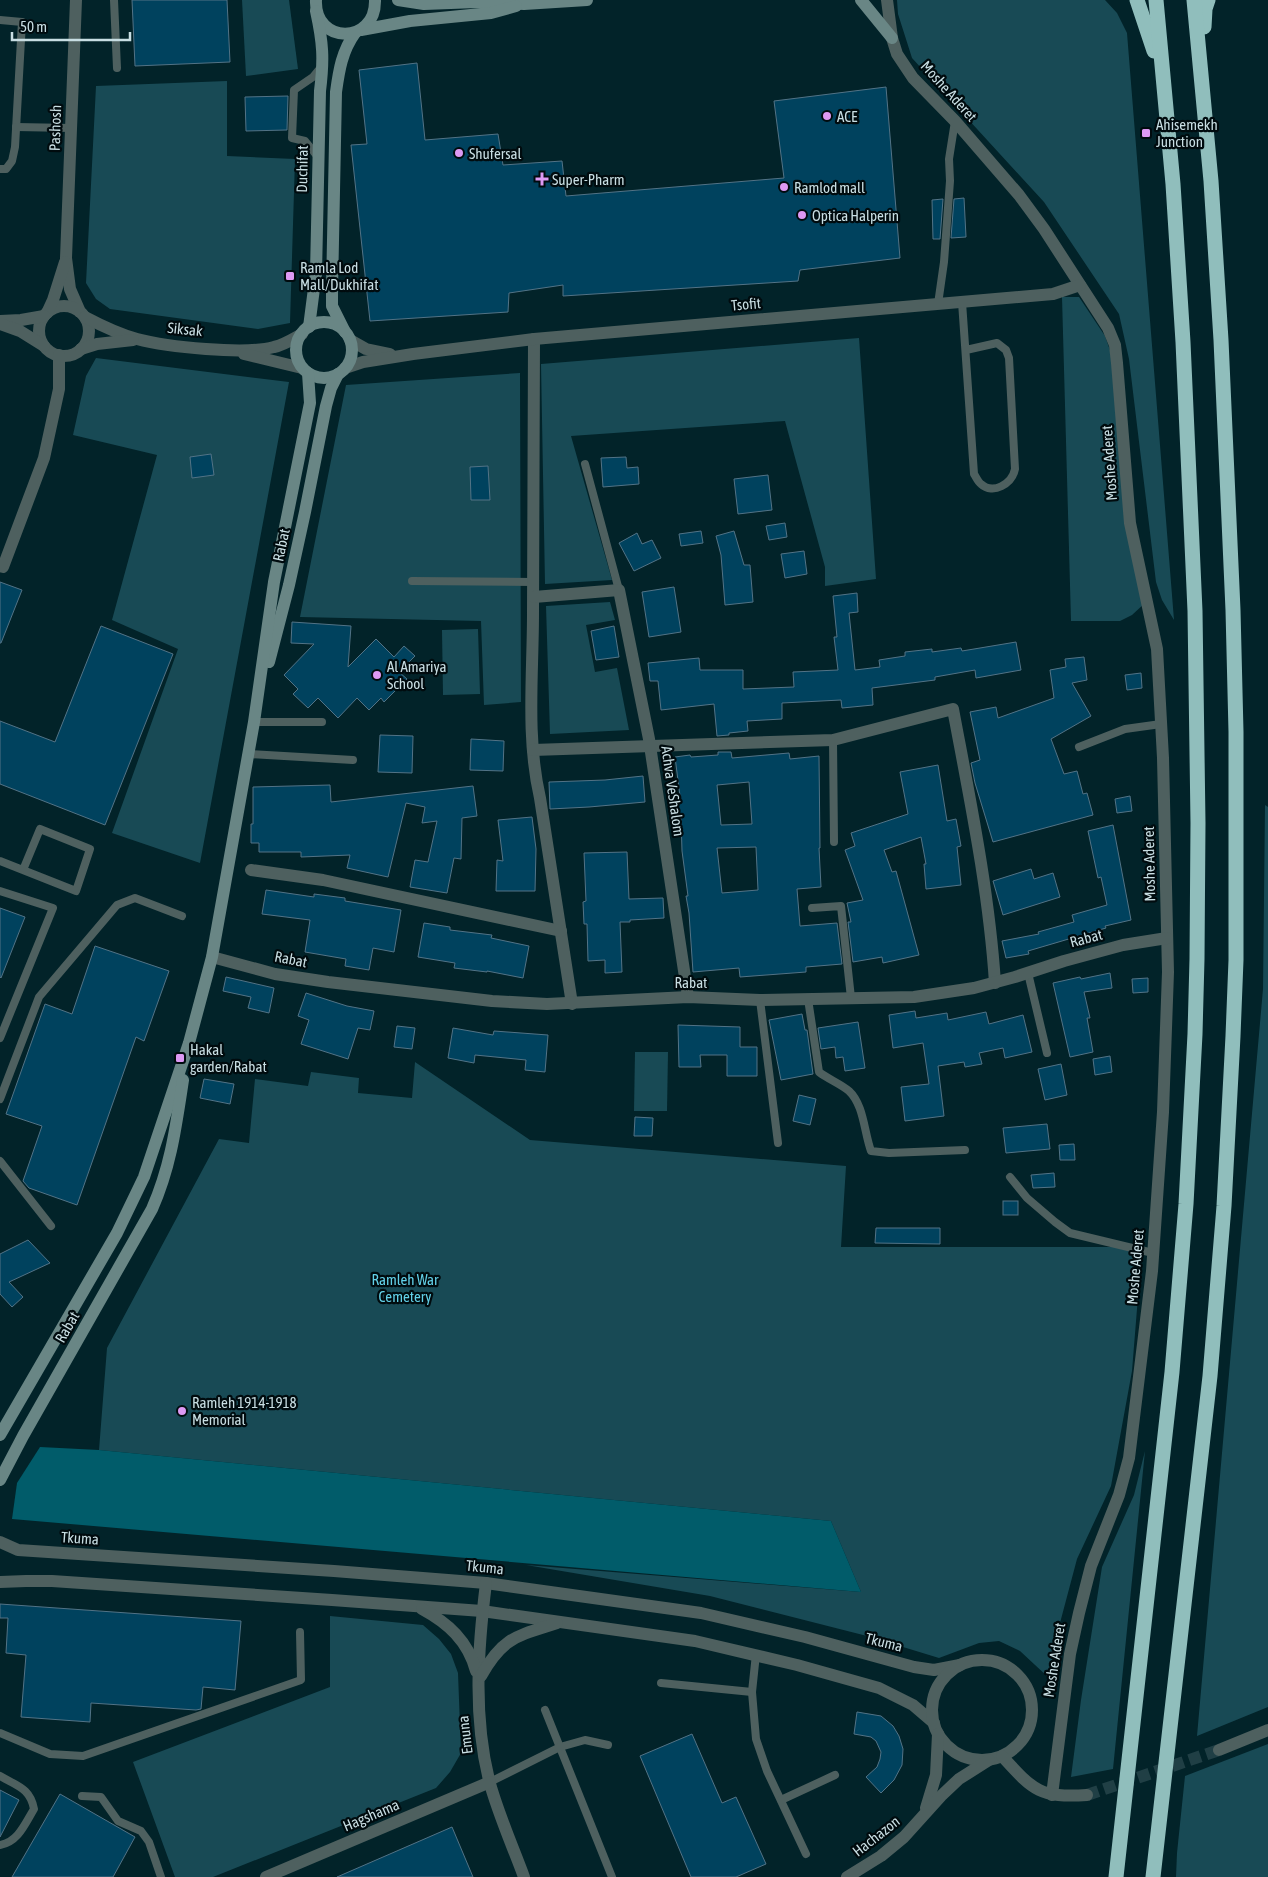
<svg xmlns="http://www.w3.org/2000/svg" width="1268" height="1877" viewBox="0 0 1268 1877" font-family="'Asap Condensed',sans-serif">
<rect width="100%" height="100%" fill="#022329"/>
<g fill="#184a55">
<path d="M242 0H289L298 69 246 76Z"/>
<path d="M897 0H1105L1117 13 1127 33 1174 620 1162 600 1156 582 1129 359 1119 314 1044 202 912 58 898 14Z"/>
<path d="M227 81V156L295 159 290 323 258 329 110 309 96 299 86 283 96 86Z"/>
<path d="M1062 297H1079L1105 336 1112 356 1145 603 1132 615 1120 621H1071Z"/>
<path d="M859 338 876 579 825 586V567L785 421 571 436 612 580 545 584 541 364Z"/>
<path d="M96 358 289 382 200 863 112 833 178 649 112 620 157 455 73 435 86 376Z"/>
<path d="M520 373 521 702 484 705 481 621 300 617 346 385Z"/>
<path d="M610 602 615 620 586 625 595 672 617 668 629 730 550 734 546 606Z"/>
<path d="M478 629 480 694 443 695 442 630Z"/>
<path d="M1265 805 1268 807V1707L1197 1736 1263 989Z"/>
<path d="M635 1052H668L667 1111H634Z"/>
<path d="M415 1062 530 1140 846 1166 841 1247H1142L1132 1371 1111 1486 1077 1559 1056 1638 1049 1678 1020 1651 999 1641 979 1643 939 1658 867 1636 710 1596 526 1565 861 1592 831 1521 99 1450 107 1348 219 1139 249 1143 255 1079 308 1086 311 1072 359 1078 358 1093 412 1098Z"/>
<path d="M1145 1451 1113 1769 1071 1777 1081 1700 1102 1567 1134 1495Z"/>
<path d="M330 1616 423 1625 439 1639 451 1654 458 1673 461 1753 450 1772 436 1788 213 1877H175L133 1762 330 1687Z"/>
<path d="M1268 1744V1877H1176L1177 1853 1185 1776Z"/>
</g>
<path fill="#015c6a" d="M40 1447 99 1450 831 1521 861 1592 12 1519 17 1483Z"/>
<g fill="#00425e" stroke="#527386" fill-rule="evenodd">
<path d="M132 0H227L230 62 135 66Z"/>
<path d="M417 63 425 140 498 134 503 165 562 161 566 196 784 178 774 101 886 87 900 258 800 270 798 281 563 296V285L509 293 508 312 370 321 351 145 367 144 359 70Z"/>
<path d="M288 96 287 130 246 131 245 97Z"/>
<path d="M964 198 966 237 951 238 954 199Z"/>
<path d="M943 199 940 239H933L932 200Z"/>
<path d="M211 454 214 475 192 478 190 457Z"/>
<path d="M626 457 627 468 638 467 639 484 603 487 601 458Z"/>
<path d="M488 466 490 500H471L470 467Z"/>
<path d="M768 475 772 510 738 514 734 479Z"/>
<path d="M785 523 787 537 769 540 766 526Z"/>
<path d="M701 531 703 543 681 546 679 534Z"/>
<path d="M734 531 744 565H750L753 602 725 605 721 555 716 536Z"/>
<path d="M637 533 642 544 652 540 661 558 634 571 619 543Z"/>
<path d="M804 551 807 574 785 578 781 554Z"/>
<path d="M0 582 22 590 1 643H0Z"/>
<path d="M674 587 681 632 649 637 642 592Z"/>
<path d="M857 593 858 612 849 613 855 670 880 667 879 660 905 656V652L932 649V652L961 648 962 651 1016 642 1021 670 976 678 975 670 935 677V680L872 688 873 705 842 708 841 700 782 703V719L747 721 748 731 729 733V735L717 736 714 704 661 710 658 681H650L648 663 699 658 700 670H743V689L794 687 793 672 838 670 834 637H837L833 596Z"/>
<path d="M292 622 351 626 348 667 376 639 394 657 404 646 415 656 399 672 407 679 384 702 381 698 369 710 357 698 338 718 318 698 308 708 293 694 298 689 284 675 314 644 291 643Z"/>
<path d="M101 626 173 654 105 825 0 784V721L55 742Z"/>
<path d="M614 626 619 657 596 660 591 631Z"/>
<path d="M1084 657 1087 680 1072 683 1091 716 1051 739 1064 774 1077 771 1083 794 1087 793 1093 815 993 842 975 783 971 763 980 760 970 712 996 707 998 718 1054 698 1050 670 1066 667 1065 659Z"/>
<path d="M1141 673 1142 688 1127 690 1125 675Z"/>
<path d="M380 735 413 736 412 773 378 772Z"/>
<path d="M471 739 504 741 503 771 470 770Z"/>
<path d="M718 752H731L732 758 789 753 790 759 819 756 820 848H819L821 887 797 889 800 926 837 923 842 964 806 967V972L740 977 739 968 693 972 689 913 686 896H688L682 851 681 818 679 819 677 797 680 796 675 757 690 755 691 757 718 755ZM749 782 752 824 721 825 717 785ZM756 847 758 890 722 893 717 848Z"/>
<path d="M938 765 947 821 956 819 961 846 957 847 961 885 926 889 924 864H926L921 837 884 850 892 872 896 871 919 955 883 963 882 957 853 962 848 922H851L847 903 863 900 845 850 855 846 851 833 908 814 900 772Z"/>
<path d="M643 776 645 802 589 807 550 809 549 782 605 780Z"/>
<path d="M330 785 331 802 473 786 477 816 462 818 461 859 454 858 447 893 410 887 415 860 428 862 437 821 422 823 425 807 406 803 388 877 347 868 350 855 301 857V852H259V843H251V824H253V787Z"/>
<path d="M1130 796 1132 811 1117 813 1115 799Z"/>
<path d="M532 817 536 849 535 891H496L497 860 503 861 498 820Z"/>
<path d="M1113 825 1131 920 1105 926 1106 928 1028 951 1029 954 1006 958 1002 941 1039 934 1038 932 1074 922 1072 915 1107 905 1101 877 1098 878 1088 831Z"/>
<path d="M627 852 629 899 663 898 664 918 630 920V922H620L622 972 605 973V960L588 961 587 924H584L583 902 586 901 584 853Z"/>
<path d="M1031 869 1034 879 1053 873 1060 897 1003 915 993 881Z"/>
<path d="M266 890 314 897V894L345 898V901L401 910 394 952 373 948 369 970 345 966 346 959 305 952 310 920 262 914Z"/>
<path d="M0 908 25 917 1 978 0 977Z"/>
<path d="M424 923 450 927V930L492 935 491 938 529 946 523 978 487 971V972L454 968 455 963 418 957Z"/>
<path d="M95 946 169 971 144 1041 136 1037 77 1205 29 1188 23 1181 42 1126 6 1114 45 1004 72 1014Z"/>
<path d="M1110 973 1112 988 1084 992 1090 1018H1087L1093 1052 1070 1057 1053 983 1080 977 1081 979Z"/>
<path d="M226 977 274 988 269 1013 248 1008 251 997 223 991Z"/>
<path d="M1148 978V992L1133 993 1132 979Z"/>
<path d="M306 993 347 1006 374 1011 370 1030 358 1028 348 1059 301 1044 309 1020 298 1016Z"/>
<path d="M915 1011 916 1018 947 1013 948 1020 986 1012 989 1024 1023 1015 1032 1052 1005 1058 1003 1048 979 1053 982 1064 965 1067 964 1062 938 1066 944 1116 905 1121 901 1087 929 1084 923 1043 893 1048 889 1015Z"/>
<path d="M802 1014 805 1030H807L813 1074 781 1080 769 1020Z"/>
<path d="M858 1022 865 1068 845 1071 843 1057 836 1058 835 1047 821 1049 818 1028Z"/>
<path d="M678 1025 740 1027V1047H757V1076H727V1055H700L701 1067H679Z"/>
<path d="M397 1026 415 1028 412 1049 394 1047Z"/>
<path d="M453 1028 493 1035 494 1031 548 1035 545 1072 525 1070 526 1060 475 1055 474 1063 448 1058Z"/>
<path d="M1110 1056 1112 1072 1095 1075 1093 1059Z"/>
<path d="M1061 1064 1067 1095 1045 1100 1038 1069Z"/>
<path d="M204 1079 234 1084 230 1104 200 1098Z"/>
<path d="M799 1095 816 1099 810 1125 793 1121Z"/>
<path d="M635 1117 653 1118 652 1136H634Z"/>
<path d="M1047 1124 1050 1149 1006 1153 1003 1128Z"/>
<path d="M1074 1144 1075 1160H1060L1059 1145Z"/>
<path d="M1054 1173 1055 1187 1033 1188 1031 1175Z"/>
<rect x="1003" y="1201" width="15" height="14"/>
<path d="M876 1228H940V1244L875 1243Z"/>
<path d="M28 1240 50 1263 9 1282 23 1297 12 1307 0 1294V1254Z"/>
<path d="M0 1604 241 1621 235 1690 203 1687 201 1709 196 1710 91 1703 90 1722 21 1717 26 1655 6 1653 8 1618H0Z"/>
<path d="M857 1712 881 1716 893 1726 899 1736 903 1749 902 1765 894 1780 881 1793 866 1777 877 1767 880 1759 881 1752 876 1741 871 1737 854 1734Z"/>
<path d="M692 1734 722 1803 736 1797 766 1864 736 1877H691L640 1756Z"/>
<path d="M0 1790 19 1800 0 1837Z"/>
<path d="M60 1794 135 1837 113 1877H12Z"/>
<path d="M452 1827 473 1877H337Z"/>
</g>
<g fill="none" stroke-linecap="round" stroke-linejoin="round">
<path stroke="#203f45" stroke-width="12" stroke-dasharray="12 6" stroke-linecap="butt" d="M1087 1795 1219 1750"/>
<g stroke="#4e605f" stroke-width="8">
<path d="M114 0 117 68"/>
<path d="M0 20 22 22 15 147 12 161 6 169H0"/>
<path d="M16 127 71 128"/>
<path d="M318 157 305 141 292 138 294 90 313 77 322 66"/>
<path d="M962 302 974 474C976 477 978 482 981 484 993 495 1012 484 1015 469L1009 358 1006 350 997 343 966 350"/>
<path d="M938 304 944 262 950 181 949 159 955 121"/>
<path d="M585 464 619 590"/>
<path d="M412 581 534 582"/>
<path d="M254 722H322"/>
<path d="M833 740 834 842"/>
<path d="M1079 747 1125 729 1161 724"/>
<path d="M248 754 353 760"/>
<path d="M0 861 76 891 90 849 40 829 23 870"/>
<path d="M0 891 53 908 0 1038"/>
<path d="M812 908 841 906 851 998"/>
<path d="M1028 973 1047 1053"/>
<path d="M808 999 819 1072C828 1079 841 1084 849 1091 864 1105 864 1132 871 1151L889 1153 965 1150"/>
<path d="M760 1000 778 1143"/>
<path d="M0 1099 39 997 117 905 135 898 182 916"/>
<path d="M0 1161 51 1226"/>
<path d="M1010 1177 1027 1198 1055 1222 1070 1233 1153 1253"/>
<path d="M756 1654 752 1692 756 1739 767 1771 806 1854"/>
<path d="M661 1683 752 1692"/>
<path d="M545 1710 612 1877"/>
<path d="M0 1733 50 1754 83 1756 301 1680 300 1632"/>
<path d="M0 1776C17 1786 30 1788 34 1809 25 1824 18 1842 0 1845"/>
<path d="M490 1782 560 1747 585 1740 608 1745"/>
<path d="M82 1796 101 1797 118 1821 141 1831 149 1842 161 1877"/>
<path d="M781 1800 835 1775"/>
</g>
<g stroke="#4e605f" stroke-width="12">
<path d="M76 0 66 258 70 289 80 312"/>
<path d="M887 0 892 38 897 54 913 78 955 121 1019 195 1044 229 1108 328 1115 345 1117 363 1130 523 1157 649 1163 758 1168 972 1163 1112 1152 1271 1129 1458 1119 1495 1091 1566 1079 1613 1070 1654 1052 1795"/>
<circle cx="64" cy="331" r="25"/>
<path d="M47 313 53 300 65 262"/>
<path d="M85 317C102 326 119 334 137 339 167 347 245 355 274 347 284 345 293 339 302 334"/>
<path d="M0 321 21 320 44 316"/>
<path d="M0 324 20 331 44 346"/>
<path d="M534 339C534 430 534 521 533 613 533 675 526 737 540 798L572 1004"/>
<path d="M350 340 366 349 390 354"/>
<path d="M81 349 97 344 133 340"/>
<path d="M244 354 302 368"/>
<path d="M345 368 363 362 413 354 534 339 1053 294 1080 285"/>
<path d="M3 567 44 458 59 389V355"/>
<path d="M534 597 619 590 649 739 688 997"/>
<path d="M533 750 833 740 953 709C970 800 989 891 995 983"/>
<path d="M251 870 323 880 561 931"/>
<path d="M212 957 275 974 328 982 492 1001 547 1004 688 997 760 1000 914 997 974 988 1015 977 1064 961 1123 945 1167 938"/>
<path d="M0 1542 18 1550 334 1571 486 1583 701 1613 805 1637 914 1667 934 1670 960 1665"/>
<path d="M0 1582 26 1581H52L332 1600 482 1611 695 1641 797 1665 879 1688 913 1705 934 1723"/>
<path d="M486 1583C478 1648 473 1715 489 1780 497 1811 513 1847 524 1877"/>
<path d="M422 1609C448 1623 468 1641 476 1671"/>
<circle cx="982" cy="1710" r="50"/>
<path d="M481 1676C503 1637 517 1636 557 1623"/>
<path d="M1219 1750 1268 1730"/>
<path d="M1002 1756C1033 1790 1039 1798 1087 1795"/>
<path d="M926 1808 936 1775 938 1734"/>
<path d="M266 1877 490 1782"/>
<path d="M847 1877 881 1856 904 1837 941 1796 959 1779 989 1760"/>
</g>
<g stroke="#698685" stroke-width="12">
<path d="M316 0C314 45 376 45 375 0"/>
<path d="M398 0 424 4 477 2 524 4 587 0"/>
<path d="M861 0 892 38"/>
<path d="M361 30 410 21 491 13 516 6"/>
<circle cx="324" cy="350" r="28"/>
<path d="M309 327 316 273 320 91C324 59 323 43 316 11"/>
<path d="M345 332 332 306V290L336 92C339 70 342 51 355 33"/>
<path d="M269 662 289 585 305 512 326 406 331 388 338 374"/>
<path d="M0 1435 117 1233 144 1177 189 1043 212 957 254 722 274 582 310 403 308 373"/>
<path d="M0 1480 23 1436 152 1209C171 1166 176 1126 183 1080"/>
</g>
<g stroke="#90bebc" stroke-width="15">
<path d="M1137 0 1154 51"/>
<path d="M1204 27 1205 9 1208 0"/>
<path d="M1116 1877 1172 1372 1186 1204 1195 1034 1197 959 1198 823 1195 611 1183 342 1173 184 1156 0"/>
<path d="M1153 1877 1210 1376 1224 1206 1233 1036 1236 960V732L1233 610 1221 340 1211 181 1194 0"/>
</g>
</g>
<g fill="#dd99f3" stroke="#000b0e" stroke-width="2">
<circle cx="827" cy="116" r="5"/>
<rect x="1141" y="128" width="10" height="10" rx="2.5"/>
<circle cx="459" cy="153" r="5"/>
<path d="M539.5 171.5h5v5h5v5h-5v5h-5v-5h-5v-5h5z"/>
<circle cx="784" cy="187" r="5"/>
<circle cx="802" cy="215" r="5"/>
<rect x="285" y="271" width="10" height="10" rx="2.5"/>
<circle cx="377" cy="675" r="5"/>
<rect x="175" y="1053" width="10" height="10" rx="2.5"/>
<circle cx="182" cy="1411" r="5"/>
</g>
<g text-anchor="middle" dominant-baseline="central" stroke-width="4.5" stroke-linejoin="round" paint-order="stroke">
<g font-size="15" fill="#c8dee3" stroke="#000b0e">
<text transform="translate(949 91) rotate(48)">Moshe Aderet</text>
<text transform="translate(55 128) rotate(-88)">Pashosh</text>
<text transform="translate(302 169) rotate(-89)">Duchifat</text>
<text transform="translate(746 304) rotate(-5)">Tsofit</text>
<text transform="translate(185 329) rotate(6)">Siksak</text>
<text transform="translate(1109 463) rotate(-94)">Moshe Aderet</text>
<text transform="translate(281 545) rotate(-78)">Rabat</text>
<text transform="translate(673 791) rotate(82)">Achva VeShalom</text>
<text transform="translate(1149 864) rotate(-91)">Moshe Aderet</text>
<text transform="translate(1086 938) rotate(-15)">Rabat</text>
<text transform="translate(291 959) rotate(11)">Rabat</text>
<text x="691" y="982">Rabat</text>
<text transform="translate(1135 1267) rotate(-85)">Moshe Aderet</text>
<text transform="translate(67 1327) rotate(-60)">Rabat</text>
<text transform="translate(80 1538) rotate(4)">Tkuma</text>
<text transform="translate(485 1567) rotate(6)">Tkuma</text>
<text transform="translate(884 1642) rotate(14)">Tkuma</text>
<text transform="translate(1054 1660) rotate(-81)">Moshe Aderet</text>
<text transform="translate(465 1735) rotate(-97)">Emuna</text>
<text transform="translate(371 1815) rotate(-23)">Hagshama</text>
<text transform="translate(876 1836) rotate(-38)">Hachazon</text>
</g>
<g font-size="15" fill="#c8dee3" stroke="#000b0e" text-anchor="start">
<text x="837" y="116">ACE</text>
<text x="1156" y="124">Ahisemekh<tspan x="1156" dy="17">Junction</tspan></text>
<text x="469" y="153">Shufersal</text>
<text x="552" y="179">Super-Pharm</text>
<text x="794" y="187">Ramlod mall</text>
<text x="812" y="215">Optica Halperin</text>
<text x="300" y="267">Ramla Lod<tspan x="300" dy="17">Mall/Dukhifat</tspan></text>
<text x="387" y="666">Al Amariya<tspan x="387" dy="17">School</tspan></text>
<text x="190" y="1049">Hakal<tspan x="190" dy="17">garden/Rabat</tspan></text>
<text x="192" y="1402">Ramleh 1914-1918<tspan x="192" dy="17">Memorial</tspan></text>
</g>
<g font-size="15" fill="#62d1e8" stroke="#000b0e">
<text x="405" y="1279">Ramleh War<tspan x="405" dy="17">Cemetery</tspan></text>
</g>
</g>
<path d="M12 32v8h118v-8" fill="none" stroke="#c8dee3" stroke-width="2.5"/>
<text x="20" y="32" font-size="15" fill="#c8dee3" stroke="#000b0e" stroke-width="4" paint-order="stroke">50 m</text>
</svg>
